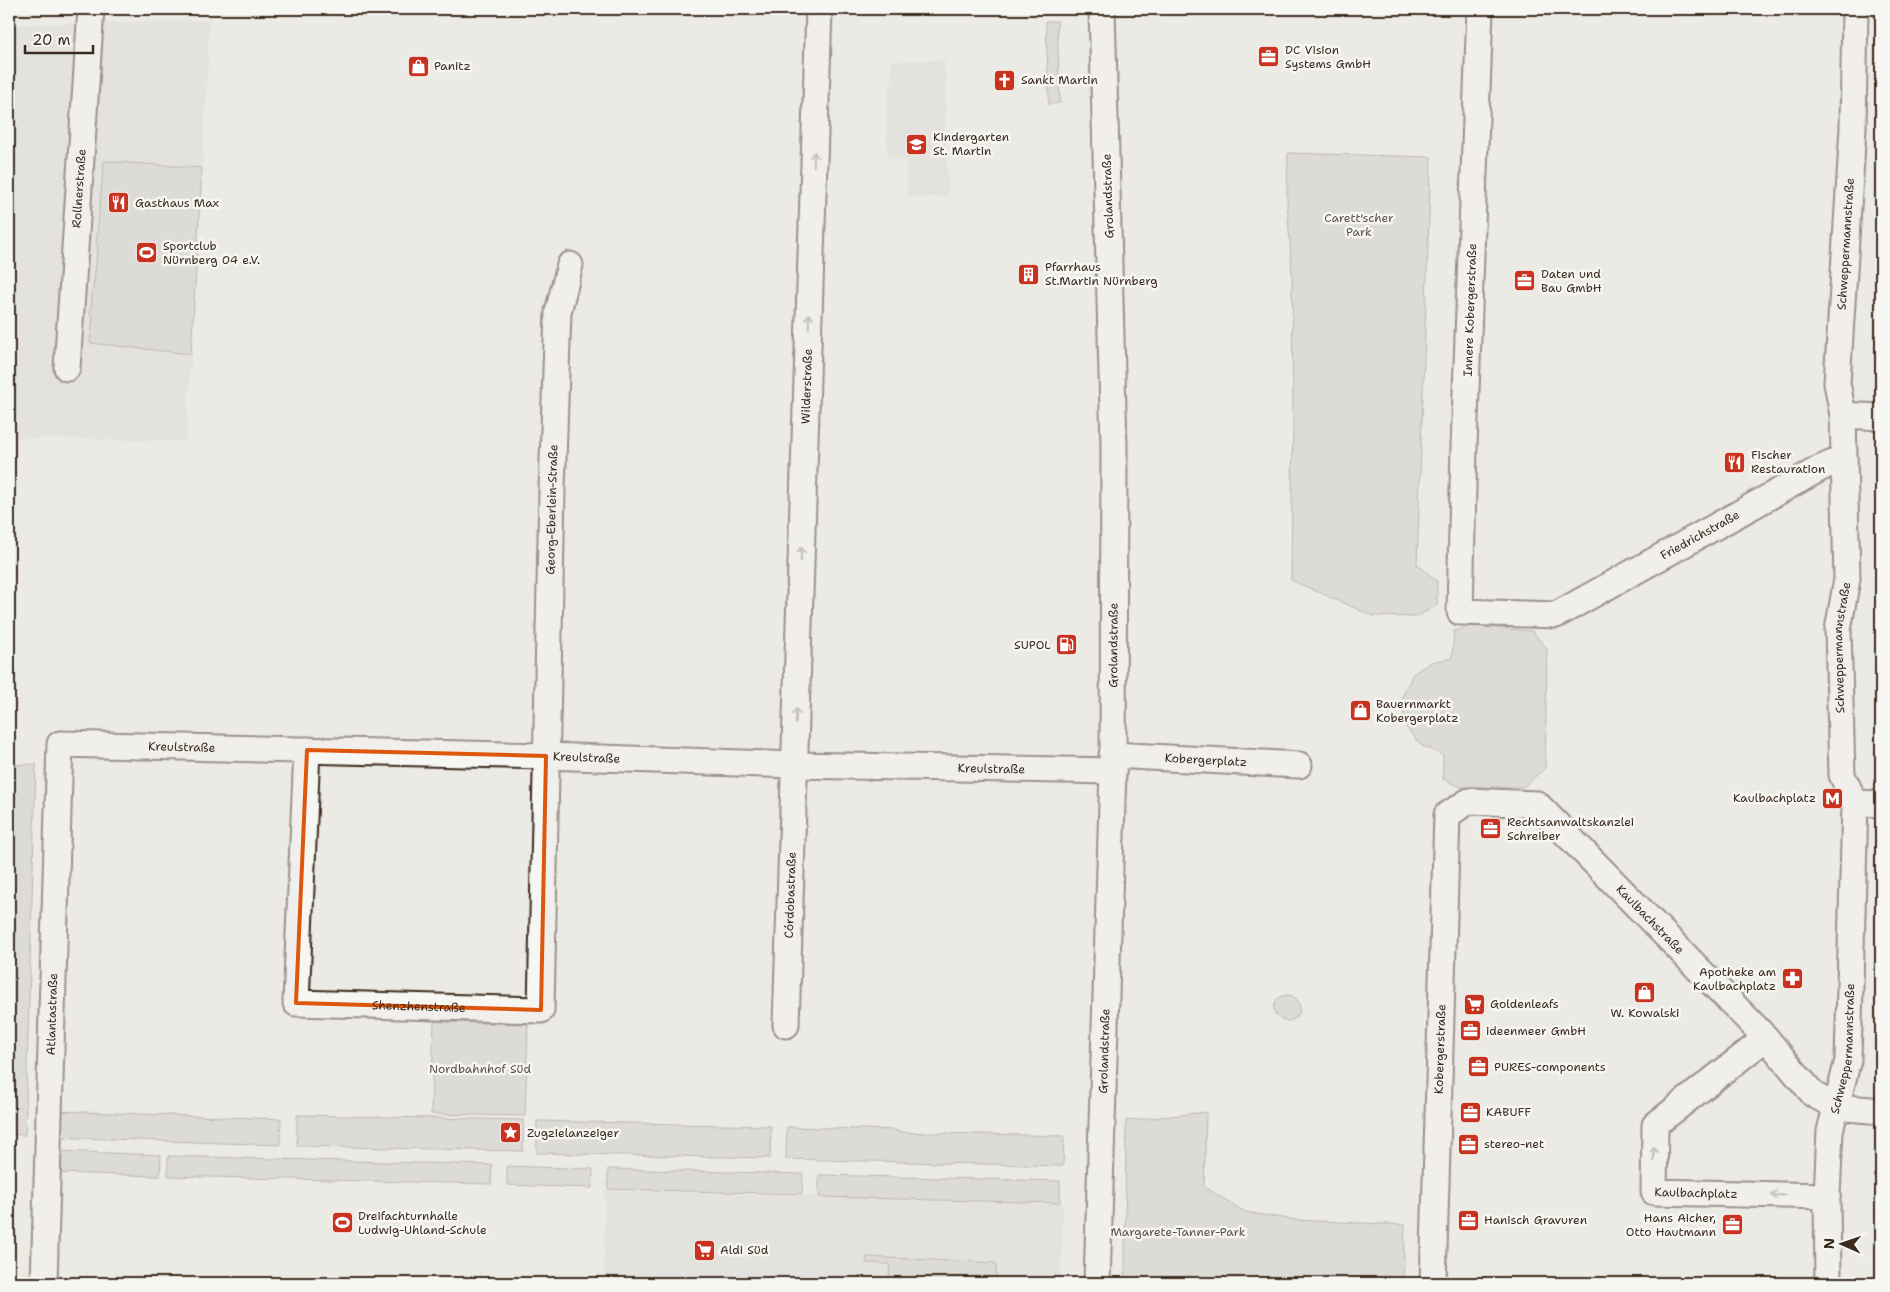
<svg xmlns="http://www.w3.org/2000/svg" width="1890" height="1292" viewBox="0 0 1890 1292" font-family="'Shantell Sans',sans-serif">
<rect width="100%" height="100%" fill="#ebeae5"/>
<filter id="ink" filterUnits="userSpaceOnUse"><feTurbulence type="fractalNoise" baseFrequency=".02" numOctaves="2"/><feDisplacementMap in="SourceGraphic" scale="10" xChannelSelector="R" yChannelSelector="G"/><feConvolveMatrix kernelMatrix="1 2 1 2 8 2 1 2 1" color-interpolation-filters="sRGB"/></filter>
<g filter="url(#ink)">
<g fill="#dcdad4">
<path d="M209 20 207 85 186 441 9 438V25Z"/>
<path d="M944 60 946 80 945 128 949 196 908 198 906 161 888 159 886 127 888 89 891 88 892 61Z"/>
<path d="M605 1190 1063 1204 1061 1283H604Z"/>
</g>
<g fill="#cdcac4" stroke="#847a71">
<path d="M1046 21H1057L1060 103 1049 104Z"/>
<path d="M1288 153 1431 157 1417 564 1437 581V605L1416 617 1373 616 1291 580 1293 422 1292 272 1287 201Z"/>
<path d="M104 161 202 168 191 354 90 343 93 316 90 315 98 245H96Z"/>
<path d="M1471 626 1532 631 1547 649 1545 768 1523 787H1461L1443 779V755L1421 745 1405 726 1402 697 1413 674 1431 662 1452 658 1454 631Z"/>
<path d="M36 764 25 1135 9 1134V765Z"/>
<circle cx="1287" cy="1008" r="13"/>
<path d="M434 1022 528 1024 525 1116 431 1114Z"/>
<path d="M56 1111 281 1119 280 1145 55 1137Z"/>
<path d="M1206 1112 1204 1187 1245 1212 1295 1220 1405 1225 1403 1283H1125L1126 1121Z"/>
<path d="M297 1115 523 1120V1151L297 1146Z"/>
<path d="M537 1121 771 1126 770 1158 537 1153Z"/>
<path d="M787 1127 896 1130 897 1132 1064 1136 1063 1166 786 1159Z"/>
<path d="M56 1151 161 1155 160 1176 56 1173Z"/>
<path d="M168 1156 492 1165 491 1184 168 1176Z"/>
<path d="M507 1166 593 1169 592 1188 507 1185Z"/>
<path d="M608 1169 803 1174 802 1194 608 1189Z"/>
<path d="M819 1175 1060 1181V1203L819 1197Z"/>
<path d="M867 1257 996 1263V1283H865L866 1279H889L890 1264 866 1263Z"/>
</g>
<g fill="none" stroke-linecap="round" stroke-linejoin="round">
<defs>
<g id="street">
<path id="s1" d="M1480 9 1464 446 1460 612 1556 615 1819 469 1844 458"/>
<path id="s2" d="M67 368 91 9"/>
<path d="M1843 415 1881 417"/>
<path id="s3" d="M307 750 296 1003 541 1010 552 490 558 312 570 265"/>
<path id="s4" d="M1112 755 1299 765"/>
<path d="M1855 803 1881 804"/>
<path id="s5" d="M786 1025 819 9"/>
<path id="s6" d="M1766 1038 1655 1125 1654 1192 1827 1196"/>
<path id="s7" d="M44 1283 60 744 546 756 794 765 1113 771"/>
<path id="s8" d="M1097 1283 1113 771 1114 446 1102 9"/>
<path id="s9" d="M1433 1283 1447 815 1469 801 1537 804 1766 1038 1814 1095 1837 1107 1881 1111"/>
<path id="s10" d="M1828 1283 1827 1196 1830 1131 1848 1060 1855 803 1842 775 1838 630 1847 579 1843 415 1837 383 1853 128 1855 9"/>
</g>
</defs>
<use href="#street" stroke="#3b2a1e" stroke-width="29"/>
<use href="#street" stroke="#f6f6f2" stroke-width="25"/>
</g>
<defs><path id="oneway-shaft" d="M-6 0H5M1.5-3L5.5 0L1.5 3" fill="none" stroke-width="1.6" stroke-linecap="round" stroke-linejoin="round" transform="scale(1.25)"/></defs>
<g stroke="#989088">
<use href="#oneway-shaft" transform="translate(814 159) rotate(-88)"/>
<use href="#oneway-shaft" transform="translate(809 321) rotate(-88)"/>
<use href="#oneway-shaft" transform="translate(801 554) rotate(-88)"/>
<use href="#oneway-shaft" transform="translate(796 716) rotate(-88)"/>
<use href="#oneway-shaft" transform="translate(1654 1154) rotate(-89)"/>
<use href="#oneway-shaft" transform="translate(1778 1195) rotate(-179)"/>
</g>
</g>
<path d="M0 0H1890V1292H0ZM307 750 546 756 541 1010 296 1003Z" fill="#ebeae5" fill-opacity=".55" fill-rule="evenodd"/>
<path fill="none" stroke="#df570d" stroke-width="4" stroke-linejoin="round" d="M307 750 546 756 541 1010 296 1003Z"/>
<defs>
<symbol id="office-square" viewBox="-11 -11 22 22"><rect x="-9" y="-9" width="18" height="18" rx="4" fill="#c8321e" stroke="#f6f6f2"/><path d="M-6-3h4V-5.5h4V-3h4V5H-6ZM-1-4.5V-3h2v-1.5ZM-6 0V1H6V0Z" fill="#fff"/></symbol>
<symbol id="shop-square" viewBox="-11 -11 22 22"><rect x="-9" y="-9" width="18" height="18" rx="4" fill="#c8321e" stroke="#f6f6f2"/><path d="M-5-2.5h2.3a2.7 3.5 0 0 1 5.4 0H5L5.5 6h-11ZM-1.5-2.5h3a1.5 2.3 0 0 0-3 0Z" fill="#fff"/></symbol>
<symbol id="church-square" viewBox="-11 -11 22 22"><rect x="-9" y="-9" width="18" height="18" rx="4" fill="#c8321e" stroke="#f6f6f2"/><path d="M-1.2-6h2.4v3.5h3.3v2.4h-3.3V6h-2.4V-.1h-3.3v-2.4h3.3Z" fill="#fff"/></symbol>
<symbol id="school-square" viewBox="-11 -11 22 22"><rect x="-9" y="-9" width="18" height="18" rx="4" fill="#c8321e" stroke="#f6f6f2"/><path d="M0-5L7-2L0 1L-7-2ZM-4 1L0 2.5L4 1V4Q0 6-4 4Z" fill="#fff"/></symbol>
<symbol id="restaurant-square" viewBox="-11 -11 22 22"><rect x="-9" y="-9" width="18" height="18" rx="4" fill="#c8321e" stroke="#f6f6f2"/><path d="M-5-6h1v4h1v-4h1v4h1v-4h1v5L-1.5 .5V6h-2V.5L-5-1ZM5-6V6H3V1.5H1.5Q1.5-4 5-6Z" fill="#fff"/></symbol>
<symbol id="stadium-square" viewBox="-11 -11 22 22"><rect x="-9" y="-9" width="18" height="18" rx="4" fill="#c8321e" stroke="#f6f6f2"/><path d="M0-5a6.5 5 0 1 0 0 10a6.5 5 0 1 0 0-10ZM-3.5-1.8h7v3.6h-7Z" fill="#fff"/></symbol>
<symbol id="building-square" viewBox="-11 -11 22 22"><rect x="-9" y="-9" width="18" height="18" rx="4" fill="#c8321e" stroke="#f6f6f2"/><path d="M-4-6H4V6H1V3H-1V6H-4ZM-2.5-4.3h1.7v1.8h-1.7ZM.8-4.3h1.7v1.8H.8ZM-2.5-1h1.7V.8h-1.7ZM.8-1h1.7V.8H.8Z" fill="#fff"/></symbol>
<symbol id="fuel-square" viewBox="-11 -11 22 22"><rect x="-9" y="-9" width="18" height="18" rx="4" fill="#c8321e" stroke="#f6f6f2"/><path d="M-5.5-6h7V0h2V4h1.3V-2.5L3-4.5l.8-.8L6-3V5H2.5V1h-1V6h-7ZM-4.2-4.7v3.2H.2V-4.7Z" fill="#fff"/></symbol>
<symbol id="metro-square" viewBox="-11 -11 22 22"><rect x="-9" y="-9" width="18" height="18" rx="4" fill="#c8321e" stroke="#f6f6f2"/><path d="M-5.5 5V-5H-3L0 0L3-5H5.5V5H3V-.5L0 4L-3-.5V5Z" fill="#fff"/></symbol>
<symbol id="pharmacy-square" viewBox="-11 -11 22 22"><rect x="-9" y="-9" width="18" height="18" rx="4" fill="#c8321e" stroke="#f6f6f2"/><path d="M-2-6h4v4h4v4h-4v4h-4v-4h-4v-4h4Z" fill="#fff"/></symbol>
<symbol id="supermarket-square" viewBox="-11 -11 22 22"><rect x="-9" y="-9" width="18" height="18" rx="4" fill="#c8321e" stroke="#f6f6f2"/><path d="M-6-5.5h2.5l.6 2H6L4.5 2H-2.5L-4.4-4H-6ZM-1.5 3.2a1.3 1.3 0 1 0 .1 0ZM3 3.2a1.3 1.3 0 1 0 .1 0Z" fill="#fff"/></symbol>
<symbol id="sight-square" viewBox="-11 -11 22 22"><rect x="-9" y="-9" width="18" height="18" rx="4" fill="#c8321e" stroke="#f6f6f2"/><path d="M0-6L1.8-2.2L6-1.7L2.9 1.2L3.7 5.4L0 3.3L-3.7 5.4L-2.9 1.2L-6-1.7L-1.8-2.2Z" fill="#fff"/></symbol>
</defs>
<g fill-rule="evenodd">
<use href="#office-square" x="1256" y="44" width="25" height="25"/>
<use href="#shop-square" x="406" y="54" width="25" height="25"/>
<use href="#church-square" x="992" y="68" width="25" height="25"/>
<use href="#school-square" x="904" y="132" width="25" height="25"/>
<use href="#restaurant-square" x="106" y="190" width="25" height="25"/>
<use href="#stadium-square" x="134" y="240" width="25" height="25"/>
<use href="#building-square" x="1016" y="262" width="25" height="25"/>
<use href="#office-square" x="1512" y="268" width="25" height="25"/>
<use href="#restaurant-square" x="1722" y="450" width="25" height="25"/>
<use href="#fuel-square" x="1054" y="632" width="25" height="25"/>
<use href="#shop-square" x="1348" y="698" width="25" height="25"/>
<use href="#metro-square" x="1820" y="786" width="25" height="25"/>
<use href="#office-square" x="1478" y="816" width="25" height="25"/>
<use href="#pharmacy-square" x="1780" y="966" width="25" height="25"/>
<use href="#shop-square" x="1632" y="980" width="25" height="25"/>
<use href="#supermarket-square" x="1462" y="992" width="25" height="25"/>
<use href="#office-square" x="1458" y="1018" width="25" height="25"/>
<use href="#office-square" x="1466" y="1054" width="25" height="25"/>
<use href="#office-square" x="1458" y="1100" width="25" height="25"/>
<use href="#sight-square" x="498" y="1120" width="25" height="25"/>
<use href="#office-square" x="1456" y="1132" width="25" height="25"/>
<use href="#office-square" x="1456" y="1208" width="25" height="25"/>
<use href="#stadium-square" x="330" y="1210" width="25" height="25"/>
<use href="#office-square" x="1720" y="1212" width="25" height="25"/>
<use href="#supermarket-square" x="692" y="1238" width="25" height="25"/>
</g>
<g text-anchor="middle" dominant-baseline="central" stroke-width="5" stroke-linejoin="round" paint-order="stroke">
<g font-size="12" fill="#3b2a1e" stroke="#f6f6f2" text-anchor="start">
<text x="1285" y="50">DC Vision<tspan x="1285" dy="14">Systems GmbH</tspan></text>
<text x="434" y="66">Panitz</text>
<text x="1021" y="80">Sankt Martin</text>
<text x="933" y="137">Kindergarten<tspan x="933" dy="14">St. Martin</tspan></text>
<text x="135" y="203">Gasthaus Max</text>
<text x="163" y="246">Sportclub<tspan x="163" dy="14">Nürnberg 04 e.V.</tspan></text>
<text x="1045" y="267">Pfarrhaus<tspan x="1045" dy="14">St.Martin Nürnberg</tspan></text>
<text x="1541" y="274">Daten und<tspan x="1541" dy="14">Bau GmbH</tspan></text>
<text x="1751" y="455">Fischer<tspan x="1751" dy="14">Restauration</tspan></text>
<text x="1051" y="645" text-anchor="end">SUPOL</text>
<text x="1376" y="704">Bauernmarkt<tspan x="1376" dy="14">Kobergerplatz</tspan></text>
<text x="1816" y="798" text-anchor="end">Kaulbachplatz</text>
<text x="1507" y="822">Rechtsanwaltskanzlei<tspan x="1507" dy="14">Schreiber</tspan></text>
<text x="1776" y="972" text-anchor="end">Apotheke am<tspan x="1776" dy="14">Kaulbachplatz</tspan></text>
<text x="1490" y="1004">Goldenleafs</text>
<text x="1645" y="1013" text-anchor="middle">W. Kowalski</text>
<text x="1486" y="1031">ideenmeer GmbH</text>
<text x="1494" y="1067">PURES-components</text>
<text x="1486" y="1112">KABUFF</text>
<text x="527" y="1133">Zugzielanzeiger</text>
<text x="1484" y="1144">stereo-net</text>
<text x="358" y="1216">Dreifachturnhalle<tspan x="358" dy="14">Ludwig-Uhland-Schule</tspan></text>
<text x="1716" y="1218" text-anchor="end">Hans Aicher,<tspan x="1716" dy="14">Otto Hautmann</tspan></text>
<text x="1484" y="1220">Hanisch Gravuren</text>
<text x="720" y="1250">Aldi Süd</text>
</g>
<g font-size="12" fill="#3b2a1e" stroke="#f6f6f2">
<text stroke="none"><textPath href="#s2" startOffset="180">Rollnerstraße</textPath></text>
<text transform="translate(1108 196) rotate(-92)">Grolandstraße</text>
<text stroke="none"><textPath href="#s10" startOffset="1046">Schweppermannstraße</textPath></text>
<text transform="translate(1470 310) rotate(-88)">Innere Kobergerstraße</text>
<text stroke="none"><textPath href="#s5" startOffset="639">Wilderstraße</textPath></text>
<text stroke="none"><textPath href="#s3" startOffset="999">Georg-Eberlein-Straße</textPath></text>
<text stroke="none"><textPath href="#s1" startOffset="864">Friedrichstraße</textPath></text>
<text stroke="none"><textPath href="#s8" startOffset="638">Grolandstraße</textPath></text>
<text stroke="none"><textPath href="#s10" startOffset="641">Schweppermannstraße</textPath></text>
<text stroke="none"><textPath href="#s7" startOffset="661">Kreulstraße</textPath></text>
<text stroke="none"><textPath href="#s7" startOffset="1066">Kreulstraße</textPath></text>
<text stroke="none"><textPath href="#s4" startOffset="94">Kobergerplatz</textPath></text>
<text stroke="none"><textPath href="#s7" startOffset="1471">Kreulstraße</textPath></text>
<text stroke="none"><textPath href="#s5" startOffset="130">Córdobastraße</textPath></text>
<text stroke="none"><textPath href="#s9" startOffset="724">Kaulbachstraße</textPath></text>
<text stroke="none"><textPath href="#s3" startOffset="376">Shenzhenstraße</textPath></text>
<text stroke="none"><textPath href="#s7" startOffset="269">Atlantastraße</textPath></text>
<text stroke="none"><textPath href="#s9" startOffset="234">Kobergerstraße</textPath></text>
<text stroke="none"><textPath href="#s10" startOffset="236">Schweppermannstraße</textPath></text>
<text stroke="none"><textPath href="#s8" startOffset="232">Grolandstraße</textPath></text>
<text stroke="none"><textPath href="#s6" startOffset="250">Kaulbachplatz</textPath></text>
</g>
<g font-size="12" fill="#605248" stroke="#f6f6f2">
<text x="1359" y="218">Carett'scher<tspan x="1359" dy="14">Park</tspan></text>
<text x="480" y="1069">Nordbahnhof Süd</text>
<text x="1178" y="1232">Margarete-Tanner-Park</text>
</g>
</g>
<rect width="1890" height="1292" fill="none" stroke="#f6f6f2" stroke-width="30"/>
<rect x="15" y="15" width="1860" height="1262" fill="none" stroke="#3b2a1e" stroke-width="2" filter="url(#ink)"/>
<g transform="translate(1842 1244) rotate(272)" stroke="#f6f6f2" stroke-width="4" paint-order="stroke">
<path d="M0-4L9 19L0 12L-9 19Z" fill="#3b2a1e"/>
<text y="-8" font-size="14" font-weight="bold" text-anchor="middle" fill="#3b2a1e">N</text>
</g>
<path d="M25 45v8h68v-8" fill="none" stroke="#3b2a1e" stroke-width="2.5"/>
<text x="32" y="45" font-size="15" fill="#3b2a1e" stroke="#f6f6f2" stroke-width="4" paint-order="stroke">20 m</text>
</svg>
